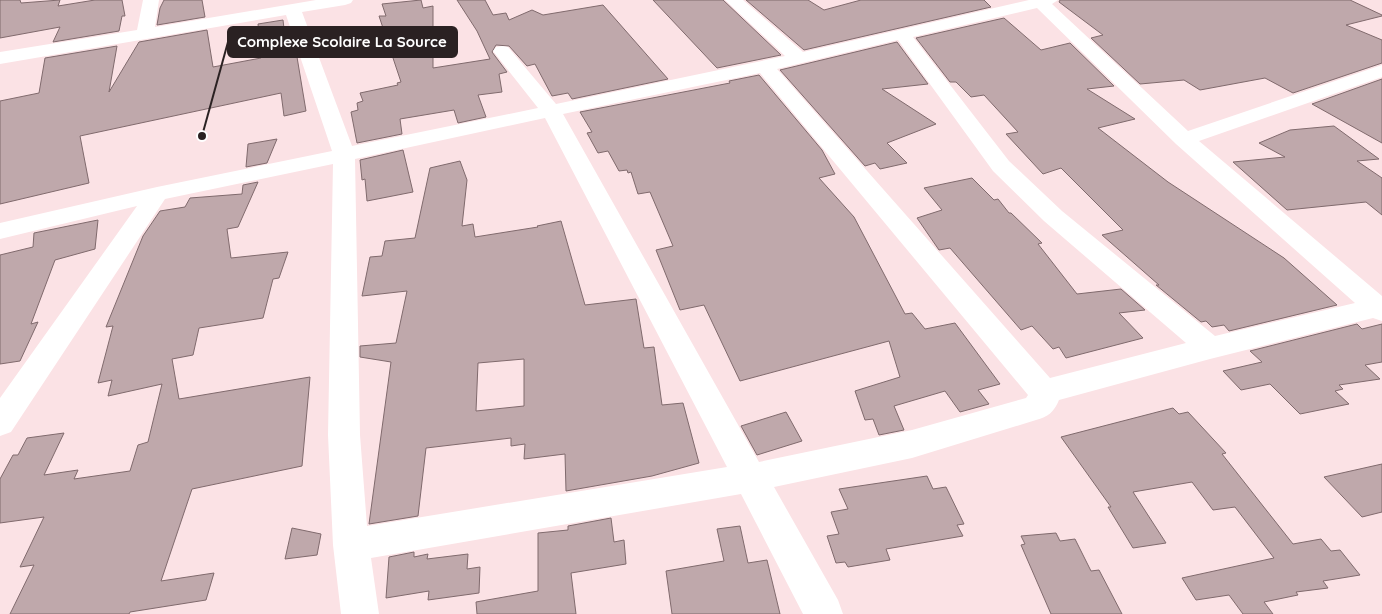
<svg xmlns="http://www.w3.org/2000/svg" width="1382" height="614" viewBox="0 0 1382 614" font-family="Quicksand,sans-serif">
<rect width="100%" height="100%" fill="#fbe2e5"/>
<g fill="#bfa8ab" stroke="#806a6d" fill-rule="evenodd">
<path d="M0 0H20L21 3 60 0 58 6 95 0H122L125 16H122L119 31 53 42 60 27 0 38Z"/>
<path d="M164 0H202L205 17 157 25 160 8Z"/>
<path d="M421 0 423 8 433 6V68L490 59 477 31 457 0H485L493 15 506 13 509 20 532 10 543 15 603 5 668 79 572 99 568 93 552 96 535 64 527 66 509 46 496 45 492 52 507 72 499 74 502 92 478 95 486 117 458 123 454 110 400 119 402 134 357 143 351 112 358 110 357 103 363 101 360 93 398 85 397 83 401 82 379 16H386L382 4Z"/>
<path d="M653 0H723L781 55 717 68Z"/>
<path d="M746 0H808L824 10 861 0H984L991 7 804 50Z"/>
<path d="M1060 0H1350L1382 15V16L1346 25 1382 40V63L1293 93 1265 78 1200 90 1184 80 1140 84 1091 38 1103 35 1059 2Z"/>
<path d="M1004 18 1041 50 1070 43 1114 86 1087 89 1135 119 1098 128 1168 182 1284 258 1337 305 1229 331 1224 325 1212 327 1206 321 1201 322 1156 285H1159L1102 235 1123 230 1061 168 1043 174 1006 134 1018 132 984 95 971 97 956 82H950L916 38Z"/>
<path d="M283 20 285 37 291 36 296 51 306 111 284 116 281 93 80 136 89 183 0 204V101L39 93 45 58 117 46 109 92 139 42 207 30 213 67 261 58 258 24Z"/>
<path d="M897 42 928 84 882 89 936 124 887 143 907 163 880 169 875 163 865 166 780 70Z"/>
<path d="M759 75 822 150 835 174 819 178 854 217 905 314 912 313 925 329 955 323 1000 384 978 390 989 404 960 412 945 391 894 406 904 430 879 435 873 419 865 420 855 391 900 377 889 341 740 381 704 305 680 310 656 250 673 246 650 192 638 194 631 172 628 173 627 170 619 171 608 151 598 153 587 133 592 132 580 112 730 83 729 81Z"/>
<path d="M1382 79V143L1312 104Z"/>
<path d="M1334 126 1379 159 1357 161 1382 178V215L1366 202 1287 210 1233 162 1285 157 1259 143 1290 130Z"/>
<path d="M277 139 267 163 246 167 248 144Z"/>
<path d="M403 150 413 192 367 201 365 179 362 180 360 160Z"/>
<path d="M460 161 467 180 462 226 473 224 475 237 538 227 537 226 561 221 585 305 636 299 644 348 654 347 662 405 683 403 699 463 652 476 566 491 565 454 524 459 525 444 511 446V438L426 448 418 516 369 524 391 362 360 357V346L396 343 407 291 362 296 370 257 382 256 385 241 415 238 430 168ZM524 359V406L476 411 478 363Z"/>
<path d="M972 178 994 200 998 199 1009 213H1011L1042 243 1038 244 1077 294 1121 289 1145 310 1119 313 1143 338 1066 358 1059 347 1053 349 1032 326 1021 330 950 248 939 250 917 218 942 210 924 188Z"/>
<path d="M258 182 238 227 227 229 231 258 288 252 279 278 273 279 263 318 199 328 193 355 172 359 179 399 310 377 302 466 192 489 161 581 214 573 206 600 130 612 129 614H10L34 565 20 567 44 517 0 523V479L13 455H18L27 438 64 433 44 475 78 470 74 479 130 471 138 445 148 442 162 384 108 396 112 380 98 383 113 326 106 327 143 236 160 211 185 207 190 198 242 194 243 185Z"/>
<path d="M98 220 95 249 55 260 31 324 38 322 20 361 0 364V255L33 247 34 233Z"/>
<path d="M1357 324 1362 329 1382 324V362L1365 365 1380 379 1339 385 1343 389 1335 391 1349 404 1300 414 1270 384 1241 390 1223 371 1262 362 1250 351Z"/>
<path d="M1173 408 1179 414 1188 412 1226 453 1222 454 1293 544 1321 539 1331 551 1340 550 1360 575 1323 581 1328 588 1296 592 1298 595 1264 602 1273 614H1243L1229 595 1196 600 1182 578 1274 558 1235 507 1213 510 1192 482 1133 492 1166 543 1133 548 1108 507H1111L1061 437Z"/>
<path d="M786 412 802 441 757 455 741 426Z"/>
<path d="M1382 464V512L1362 517 1324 477Z"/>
<path d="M927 476 933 489 946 487 964 524 957 525 963 536 886 549 890 560 848 567 845 562 836 563 827 536 839 534 831 512 848 509 839 489Z"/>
<path d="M611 518 614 542 624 540 626 564 571 573 576 614H477L476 602 538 591V533L568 530V526Z"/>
<path d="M740 526 748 563 767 560 780 614H672L666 571 724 561 717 529Z"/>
<path d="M292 528 321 534 317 555 285 559Z"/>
<path d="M1056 533 1060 541 1075 539 1091 571 1099 570 1122 614H1051L1021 545 1025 544 1021 536Z"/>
<path d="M414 552V557L428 554 427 559 468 554 467 569 480 567 479 593 428 600 429 591 386 598 389 557Z"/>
</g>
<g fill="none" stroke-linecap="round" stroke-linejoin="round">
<path fill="#fff" fill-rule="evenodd" d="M143 0H159L155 27 316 0H353L351 3 345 5 302 12 352 146 538 108 493 51 496 47 502 46 508 47 556 104 785 56 725 0H743L803 52 1029 0H1058L1052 4 1188 131 1382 65V77L1199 141 1382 296V321L1373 318 1210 359 1059 400C1054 412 1048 417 1036 420L912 458 774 487 838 600 843 614H803L741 494 371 558 379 614H341L333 545 328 435 333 164 165 199 11 432 0 436V398L137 206 0 239V223L157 187 332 151 286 15 0 64V52L137 30ZM1037 8 1176 144 1355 303 1215 336 1062 211 1009 161 913 37ZM898 40 993 171 1044 221 1186 343 1050 378 777 69ZM760 73 1028 395 1026 398 912 430 759 462 563 114ZM545 118 727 467 367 526 360 435 355 159Z"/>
</g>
<path fill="none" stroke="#2a2122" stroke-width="2" d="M202 136L228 42"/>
<circle fill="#2a2122" stroke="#fff" stroke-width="2" cx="202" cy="136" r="5"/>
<rect fill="#2a2122" stroke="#2a2122" stroke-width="2" x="228" y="27" width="229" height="30" rx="5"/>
<g font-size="15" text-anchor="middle" font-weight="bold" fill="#fff">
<text x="342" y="47">Complexe Scolaire La Source</text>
</g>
</svg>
